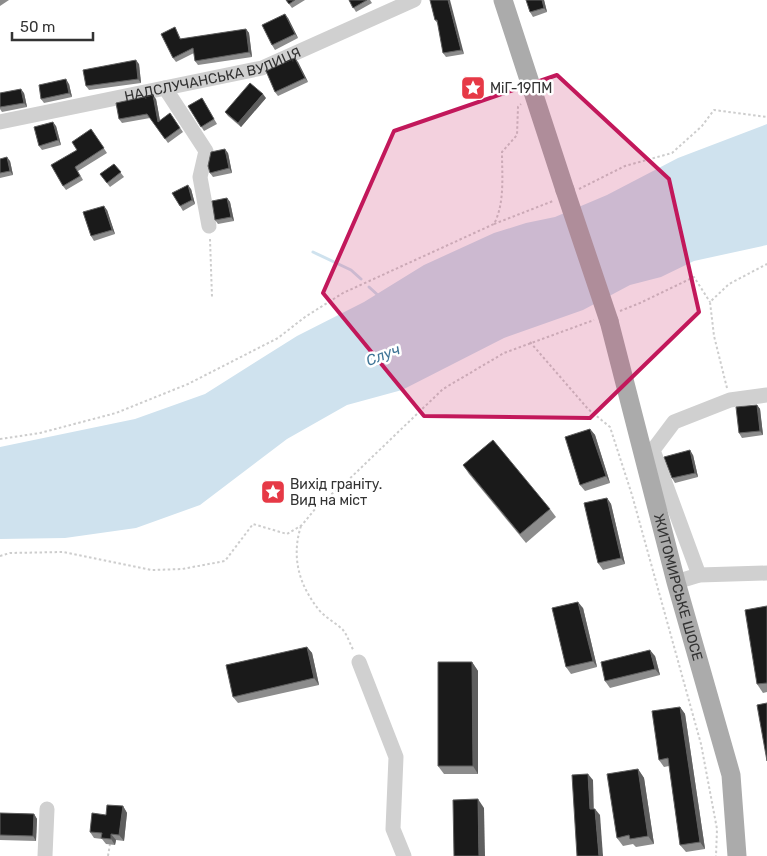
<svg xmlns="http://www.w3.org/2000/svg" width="767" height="856" viewBox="0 0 767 856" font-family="Rubik,sans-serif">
<rect width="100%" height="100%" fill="#fff"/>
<path fill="#cfe2ee" d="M767 124V245L694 261 661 277 630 285 583 310 504 338 402 390 347 405 287 439 200 505 136 528 65 538 0 539V447L135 419 205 394 297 336 364 302 424 265 494 233 526 223 555 217 607 195 678 158Z"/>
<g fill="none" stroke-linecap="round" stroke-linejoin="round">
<g stroke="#cfe2ee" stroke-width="3">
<path d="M313 252 351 270 361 279"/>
<path d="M369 287 380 297"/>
</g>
<g stroke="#cdcdcd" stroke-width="2" stroke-dasharray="2.5 2.5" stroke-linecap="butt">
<path d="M579 189 625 166 672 153 702 126 714 110 767 117"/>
<path d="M494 224 553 201"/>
<path d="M210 239 212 297"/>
<path d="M620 311 640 303 694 277 710 302"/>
<path d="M530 342 588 409 610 427 632 495 701 744 717 829 716 856"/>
<path d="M727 388 714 336 710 302 729 284 767 264"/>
<path d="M0 439 40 433 116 413 188 384 278 338 305 317 343 293 494 224C505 203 502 175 502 152L517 135 518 107 521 104"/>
<path d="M301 526C291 557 299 585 319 610 326 618 336 623 343 630 348 636 350 645 354 651"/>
<path d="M0 556 10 553 63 552 152 570 182 569 225 561 253 524 287 534 302 525 320 503 342 486 443 389 504 353 594 320"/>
<path d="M108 856 110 844"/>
</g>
<g stroke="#d0d0d0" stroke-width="15">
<path d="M165 88 206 151 200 177 209 226"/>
<path id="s1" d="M0 122 262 68 414 0"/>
<path d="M699 575 653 450 674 422 730 400 767 395"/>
<path d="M676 582 699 575 767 573"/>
<path d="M359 662 396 757 393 829 404 856"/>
<path d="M45 856 47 809"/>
</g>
<g stroke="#ababab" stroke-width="19">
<path d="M503 0 565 190"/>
<path id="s2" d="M609 321 676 582 731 775 737 856"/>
</g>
<path stroke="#ababab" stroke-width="19" d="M565 190 609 321"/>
</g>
<g fill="#8c8c8c">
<path d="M0 0H9L0 6Z"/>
<path d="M286 0H305L292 8Z"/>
<path d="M349 0H370L372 3 356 12Z"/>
<path d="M430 0 464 54 446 57 443 53 438 24 435 20Z"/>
<path d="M544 0 547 12 533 17 530 12Z"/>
<path d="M288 18 298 38 275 50 272 45Z"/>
<path d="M175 27 181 39 246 29 249 33 252 57 198 65 195 61 194 53 176 62 173 58Z"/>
<path d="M298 62 308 82 278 96 275 92Z"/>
<path d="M139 64 141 83 89 90 86 86Z"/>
<path d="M69 84 72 97 44 103 41 99Z"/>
<path d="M24 93 27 107 2 112 0 109V107Z"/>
<path d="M202 98 217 124 204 131 188 106Z"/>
<path d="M266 98 241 127 228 116 225 112Z"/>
<path d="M156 99 160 121 170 113 183 132 168 143 150 118 122 123 119 119Z"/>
<path d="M56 126 61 145 42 150 39 146Z"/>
<path d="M91 129 107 153 78 171 83 180 66 190 63 186 77 150Z"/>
<path d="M228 153 232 173 213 177 210 173Z"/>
<path d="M0 159 10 161 13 175 0 178Z"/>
<path d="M114 164 124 177 110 187 100 174Z"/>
<path d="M191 189 195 204 183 211 180 206Z"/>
<path d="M227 198 230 202 234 221 218 224 215 220Z"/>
<path d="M107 210 115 234 94 241 91 236Z"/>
<path d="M757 405 760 409 763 435 742 438 739 433Z"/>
<path d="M590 429 595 435 610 483 585 491 580 485Z"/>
<path d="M693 455 698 477 675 483 672 478Z"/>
<path d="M463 465 550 509 556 517 526 543 469 474Z"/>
<path d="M607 498 611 504 625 564 603 570 598 563Z"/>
<path d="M767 606V692L763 693 757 684Z"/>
<path d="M583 608 597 667 571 674 566 667Z"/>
<path d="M307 647 312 653 319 685 238 703 233 697Z"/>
<path d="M655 656 660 675 610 688 605 681Z"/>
<path d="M472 662 478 671V774H444L438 766Z"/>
<path d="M680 707 685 714 705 849 686 852 680 845 669 766 664 767 659 760Z"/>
<path d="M638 769 644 778 654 844 636 847 633 844 623 846 617 838Z"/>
<path d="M123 806 127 813 124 841 116 840 115 845 106 844 102 839 94 838 90 832 106 815Z"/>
<path d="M0 813 34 814 37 819 36 841 0 840Z"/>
</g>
<g fill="#5f5f5f">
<path d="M448 0H450L464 54 461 50Z"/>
<path d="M542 0H544L547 12 544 8Z"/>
<path d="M285 14 288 18 298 38 295 34Z"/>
<path d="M246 29 249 33 252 57 249 52Z"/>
<path d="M295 58 298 62 308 82 305 78Z"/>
<path d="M136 60 139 64 141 83 138 79Z"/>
<path d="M66 79 69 84 72 97 69 93Z"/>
<path d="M21 89 24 93 27 107 24 103Z"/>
<path d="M263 94 266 98 241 127 238 123Z"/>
<path d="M153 95 156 99 161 126 158 122Z"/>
<path d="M53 122 56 126 61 145 58 140Z"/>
<path d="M225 149 228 153 232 173 229 168Z"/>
<path d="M7 157 10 161 13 175 10 171Z"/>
<path d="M188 185 191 189 195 204 192 200Z"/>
<path d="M227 198 230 202 234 221 231 217Z"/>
<path d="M104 206 107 210 115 234 112 230Z"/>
<path d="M757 405 760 409 763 435 760 431Z"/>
<path d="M590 429 595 435 610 483 606 476Z"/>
<path d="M690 450 693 455 698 477 695 473Z"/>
<path d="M607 498 611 504 625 564 621 558Z"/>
<path d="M578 602 583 608 597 667 593 661Z"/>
<path d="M307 647 312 653 319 685 314 678Z"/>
<path d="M650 650 655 656 660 675 655 669Z"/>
<path d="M472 662 478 671V774L473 766Z"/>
<path d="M680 707 685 714 705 849 700 842Z"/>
<path d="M638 769 644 778 654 844 648 836Z"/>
<path d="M588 774 593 780 594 816 590 809Z"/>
<path d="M478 799 484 808 485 856H479Z"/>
<path d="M123 806 127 813 124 841 119 835Z"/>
<path d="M595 809 600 815 603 856H599Z"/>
<path d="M34 814 37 819 36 841 33 836Z"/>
<path d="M111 834 116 840 115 845 111 839Z"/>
</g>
<g fill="#1a1a1a" stroke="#5f5f5f">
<path d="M286 0H295L289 4Z"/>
<path d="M349 0H367L353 8Z"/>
<path d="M430 0H448L461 50 443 53 437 20H435Z"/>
<path d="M526 0H542L544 8 530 12Z"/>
<path d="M285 14 295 34 272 45 262 25Z"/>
<path d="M175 27 180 39 246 29 249 52 195 61 193 48 173 58 161 34Z"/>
<path d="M295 58 305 78 275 92 266 71Z"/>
<path d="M136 60 138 79 86 86 83 70Z"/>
<path d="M66 79 69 93 41 99 39 85Z"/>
<path d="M250 83 263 94 238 123 225 112Z"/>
<path d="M21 89 24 103 0 107V93Z"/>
<path d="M153 95 158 122 170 113 180 128 165 139 147 114 119 119 116 103Z"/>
<path d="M202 98 214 119 201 127 188 106Z"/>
<path d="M53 122 58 140 39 146 34 127Z"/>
<path d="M91 129 104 148 75 167 80 176 63 186 51 165 77 150 72 142Z"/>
<path d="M225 149 229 168 210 173 208 166 211 152Z"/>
<path d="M7 157 10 171 0 173V159Z"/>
<path d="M114 164 121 172 107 183 100 174Z"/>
<path d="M188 185 192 200 180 206 172 193Z"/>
<path d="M227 198 231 217 215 220 212 201Z"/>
<path d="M104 206 112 230 91 236 83 212Z"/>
<path d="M757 405 760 431 739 433 736 407Z"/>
<path d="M590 429 606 476 580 485 565 437Z"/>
<path d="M493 440 550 509 520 534 463 465Z"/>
<path d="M690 450 695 473 672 478 664 457Z"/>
<path d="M607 498 621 558 598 563 584 503Z"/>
<path d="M578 602 593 661 566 667 552 608Z"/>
<path d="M767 606V683L757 684 745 610Z"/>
<path d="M307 647 314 678 233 697 226 665Z"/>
<path d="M650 650 655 669 605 681 601 662Z"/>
<path d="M438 662H472L473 766H438Z"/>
<path d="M767 703V761L757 705Z"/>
<path d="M680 707 700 842 680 845 668 758 659 760 652 711Z"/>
<path d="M638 769 648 836 630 839 629 835 617 838 607 774Z"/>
<path d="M588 774 590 809H595L599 856H577L572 775Z"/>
<path d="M478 799 479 856H454L453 800Z"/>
<path d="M107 805 123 806 119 835 111 834V839L101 838 102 833 90 832 92 813 106 815Z"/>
<path d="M0 813 34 814 33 836 0 835Z"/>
</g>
<path fill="#c2185b" fill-opacity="0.2" stroke="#c2185b" stroke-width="4" stroke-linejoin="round" d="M557 75 669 179 699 312 590 418 424 416 323 293 394 131Z"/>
<defs>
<symbol id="sight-square" viewBox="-11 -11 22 22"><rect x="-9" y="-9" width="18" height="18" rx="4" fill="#e63946" stroke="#fff"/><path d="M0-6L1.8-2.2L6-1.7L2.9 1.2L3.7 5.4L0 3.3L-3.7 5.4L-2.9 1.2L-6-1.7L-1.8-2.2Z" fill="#fff"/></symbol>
</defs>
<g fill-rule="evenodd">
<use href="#sight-square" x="459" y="74" width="28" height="28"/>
<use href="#sight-square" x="259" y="478" width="28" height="28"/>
</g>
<g text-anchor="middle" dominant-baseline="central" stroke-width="5" stroke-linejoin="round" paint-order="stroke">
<g font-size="14" fill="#333" stroke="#fff">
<text stroke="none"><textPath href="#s1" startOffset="218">НАДСЛУЧАНСЬКА ВУЛИЦЯ</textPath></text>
<text stroke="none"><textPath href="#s2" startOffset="275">ЖИТОМИРСЬКЕ ШОСЕ</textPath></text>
</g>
<g font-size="14" fill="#333" stroke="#fff" text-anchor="start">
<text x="490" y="88">МіГ-19ПМ</text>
<text x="290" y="484">Вихід граніту.<tspan x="290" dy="16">Вид на міст</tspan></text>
</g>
<g font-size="15" font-style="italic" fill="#3f7597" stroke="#fff">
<text transform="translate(383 355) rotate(-22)">Случ</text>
</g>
</g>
<path d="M12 32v8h81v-8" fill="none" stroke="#333333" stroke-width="2.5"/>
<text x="20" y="32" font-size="15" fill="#333333" stroke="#ffffff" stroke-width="4" paint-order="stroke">50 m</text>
</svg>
